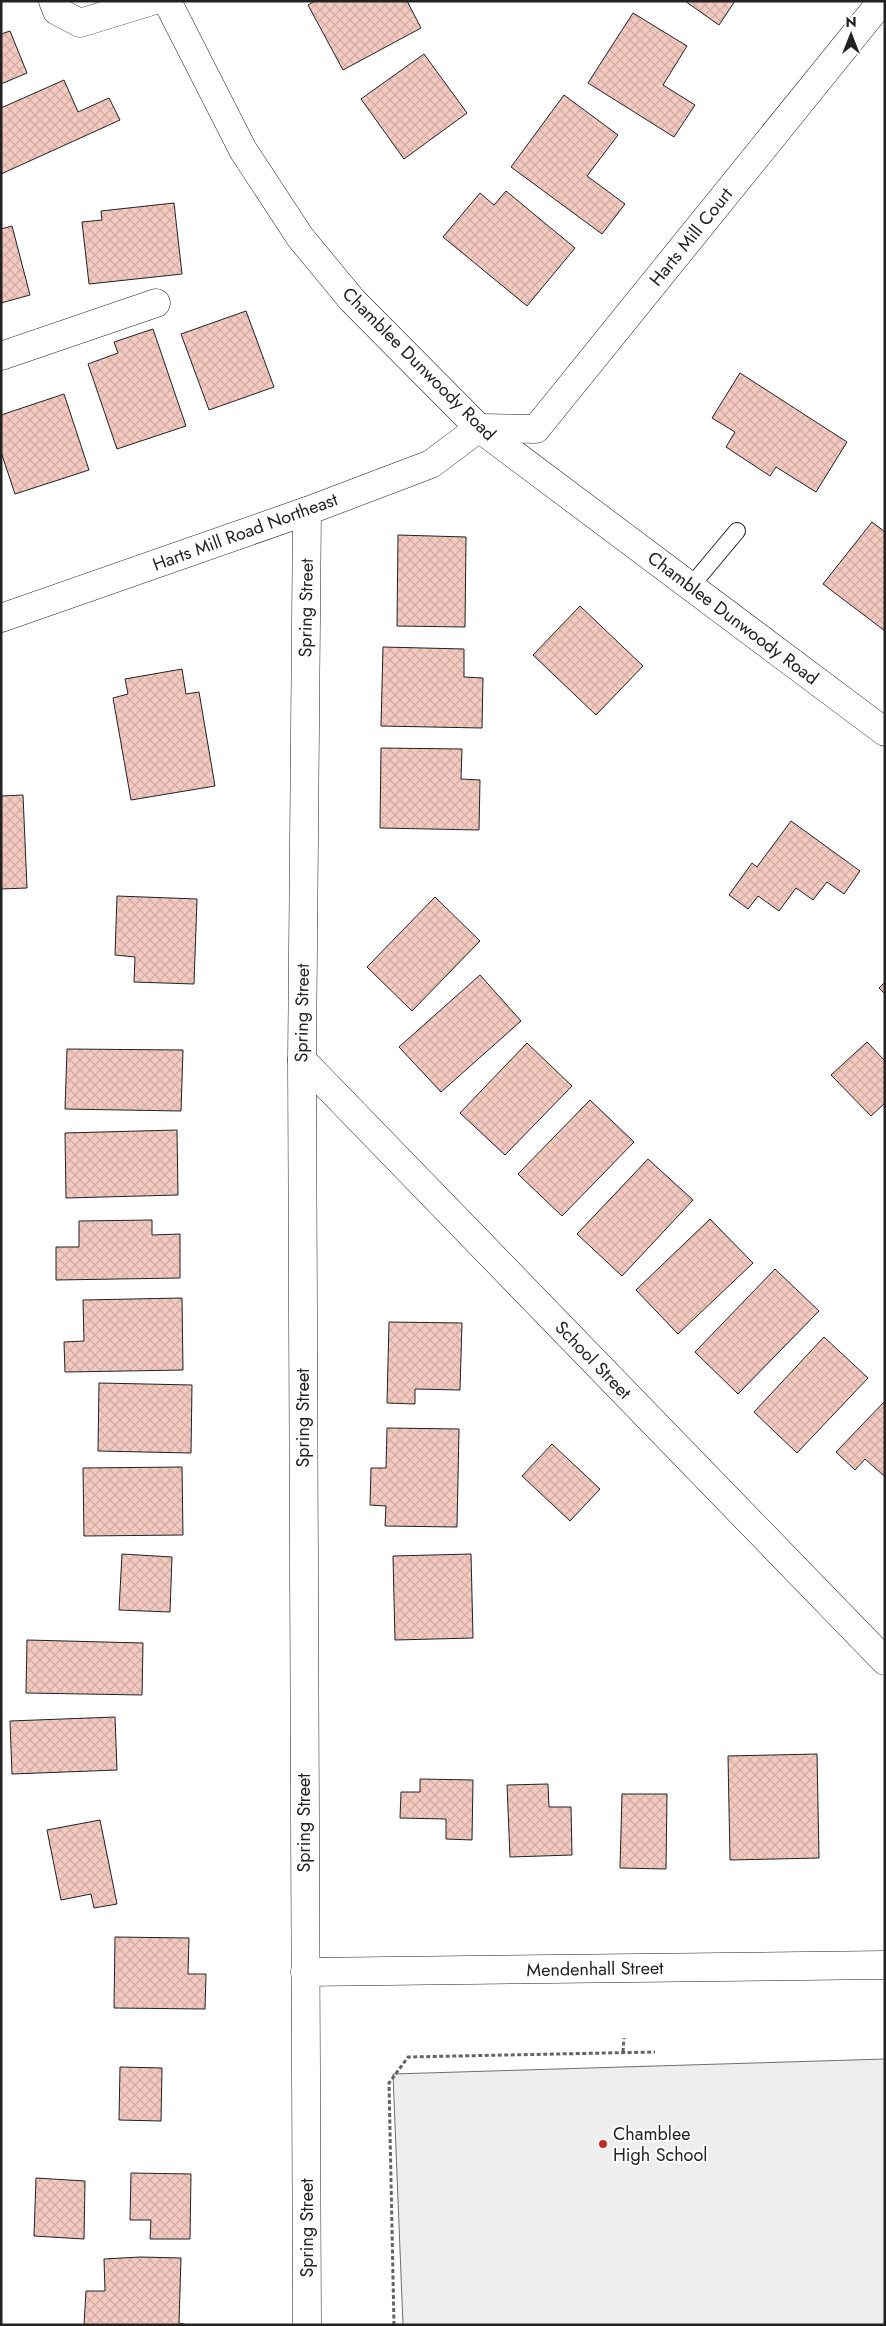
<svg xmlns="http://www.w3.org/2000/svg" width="886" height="2326" viewBox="0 0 886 2326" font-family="Jost,sans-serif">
<defs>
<pattern id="building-cross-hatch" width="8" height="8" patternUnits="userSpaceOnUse" patternTransform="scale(1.25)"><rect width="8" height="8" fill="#f3c9c0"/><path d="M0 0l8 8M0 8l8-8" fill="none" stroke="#d0aca5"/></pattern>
</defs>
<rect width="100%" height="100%" fill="#fff"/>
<path fill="#eee" stroke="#6f6f6f" d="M885 2059V2325H403L393 2074Z"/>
<g fill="url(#building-cross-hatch)" stroke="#222">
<path d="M315 1H407L421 28 343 70 308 5Z"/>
<path d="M685 1H735L719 25Z"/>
<path d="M633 13 687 46 663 85 695 105 674 137 588 83Z"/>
<path d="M10 31 27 73 1 84V34Z"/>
<path d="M424 54 467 113 404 159 361 99Z"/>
<path d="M64 80 78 112 109 98 120 120 1 174V108Z"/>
<path d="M564 95 618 135 587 176 625 204 602 234 511 167Z"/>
<path d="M506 191 575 248 527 306 443 237 480 193 494 205Z"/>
<path d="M174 203 182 274 89 284 82 222 102 220 101 211Z"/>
<path d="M12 226 30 295 1 303V229Z"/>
<path d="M246 311 274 387 209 410 181 334Z"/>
<path d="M153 329 186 426 117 449 88 364 118 353 114 342Z"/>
<path d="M740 373 847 442 816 492 776 467 770 476 726 447 735 432 712 418Z"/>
<path d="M64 394 89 470 15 494 1 452V415Z"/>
<path d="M872 522 885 532V631L823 584Z"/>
<path d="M398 535 466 537 465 627 397 626Z"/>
<path d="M580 606 643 666 596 715 533 655Z"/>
<path d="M383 647 464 649V677L483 678 482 728 381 726Z"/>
<path d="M182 669 186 694 199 692 215 786 131 800 113 698 128 694 125 679Z"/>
<path d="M381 748 462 749 461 779 480 780 479 830 380 828Z"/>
<path d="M23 795 27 888 1 889V796Z"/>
<path d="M791 821 860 871 844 894 827 882 813 900 796 888 779 911 758 896 748 909 729 895 752 863 757 867Z"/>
<path d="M117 896 197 899 194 984 134 982 135 957 115 955Z"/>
<path d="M435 897 480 941 412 1011 367 967Z"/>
<path d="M480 975 521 1021 441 1092 399 1047Z"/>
<path d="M885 982V994L879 988Z"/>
<path d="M867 1042 885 1061V1103L871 1116 831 1075Z"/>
<path d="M527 1043 572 1086 505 1155 460 1113Z"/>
<path d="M67 1049 183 1050 181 1111 65 1109Z"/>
<path d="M590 1100 634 1142 562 1216 518 1174Z"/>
<path d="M177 1130 178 1195 66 1198 65 1133Z"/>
<path d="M648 1159 693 1200 622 1276 577 1234Z"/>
<path d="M710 1219 753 1263 678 1334 636 1290Z"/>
<path d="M152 1220V1235L180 1234V1278L56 1280V1247H79V1221Z"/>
<path d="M775 1269 819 1311 738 1394 695 1352Z"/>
<path d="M182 1298 183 1370 65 1372 64 1342 84 1341 83 1300Z"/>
<path d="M389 1322 462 1323 460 1390 415 1389V1404L387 1403Z"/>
<path d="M824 1337 868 1378 797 1453 754 1412Z"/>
<path d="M99 1383 192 1385 191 1453 98 1451Z"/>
<path d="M885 1401V1474L883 1475 865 1459 855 1470 836 1452Z"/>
<path d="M387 1428 459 1429 457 1527 385 1526 386 1506 370 1505 371 1468H386Z"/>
<path d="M552 1444 600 1489 570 1521 522 1476Z"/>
<path d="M182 1467 183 1535 84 1536 83 1468Z"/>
<path d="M122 1554 172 1557 170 1612 119 1610Z"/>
<path d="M471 1554 473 1638 395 1640 393 1556Z"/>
<path d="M27 1640 143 1643 142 1695 26 1693Z"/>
<path d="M115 1717 117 1770 12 1774 10 1721Z"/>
<path d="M817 1754 819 1858 730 1860 728 1756Z"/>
<path d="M420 1779 473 1780 472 1840 446 1839V1819L400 1818 401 1792H420Z"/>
<path d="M548 1784 549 1807H571L572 1855 510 1857 507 1785Z"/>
<path d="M622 1794H667L666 1869 620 1868Z"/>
<path d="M100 1820 117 1904 94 1908 91 1894 61 1900 47 1830Z"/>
<path d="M115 1937 189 1938 188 1974H206L205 2009 114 2008Z"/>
<path d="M120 2067 162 2068 161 2121 119 2120Z"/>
<path d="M131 2173 191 2174 190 2239H150L151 2220H130Z"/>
<path d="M36 2178 85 2181 84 2239 34 2236Z"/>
<path d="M140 2257 181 2258 179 2323 188 2325H84L86 2291H105L104 2259Z"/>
</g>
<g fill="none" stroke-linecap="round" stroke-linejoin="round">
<defs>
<path id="lane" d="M691 586 737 531"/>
<g id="street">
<path d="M53 1 57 11 80 23 152 1"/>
<path d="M1 356 156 303"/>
<path d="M479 428 536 429 882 1"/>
<path d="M302 1060 885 1661"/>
<path d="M305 1972 885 1965"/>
<path d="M307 2325 302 1060 307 511"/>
</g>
<g id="secondary">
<path d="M167 1 243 150 300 237 352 300 479 428 885 732"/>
<path d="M1 618 307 511 431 464 479 428"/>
</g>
</defs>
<use href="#lane" stroke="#222" stroke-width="18"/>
<use href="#street" stroke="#222" stroke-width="29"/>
<use href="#secondary" stroke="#222" stroke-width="29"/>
<g stroke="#646464" stroke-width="3" stroke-dasharray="4 2.5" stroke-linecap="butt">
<path d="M623 2052 624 2038"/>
<path d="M394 2325 389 2083 408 2057 655 2052"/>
</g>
<use href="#lane" stroke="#fff" stroke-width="16"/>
<use href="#street" stroke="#fff" stroke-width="28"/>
<use href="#secondary" stroke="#fff" stroke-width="28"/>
</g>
<circle fill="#c62828" stroke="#fff" stroke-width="2" cx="603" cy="2144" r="5"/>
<g text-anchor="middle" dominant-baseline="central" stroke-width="4" stroke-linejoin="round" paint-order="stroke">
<g font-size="18" fill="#222" stroke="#fff">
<text transform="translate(691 237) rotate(-51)">Harts Mill Court</text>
<text transform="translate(419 364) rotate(45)">Chamblee Dunwoody Road</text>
<text transform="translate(245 532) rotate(-20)">Harts Mill Road Northeast</text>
<text transform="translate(306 608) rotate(-89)">Spring Street</text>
<text transform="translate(733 618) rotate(37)">Chamblee Dunwoody Road</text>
<text transform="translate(302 1013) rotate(-89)">Spring Street</text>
<text transform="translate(593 1360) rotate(46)">School Street</text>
<text transform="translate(303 1418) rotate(-90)">Spring Street</text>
<text transform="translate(304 1823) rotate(-90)">Spring Street</text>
<text transform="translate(595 1969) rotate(-1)">Mendenhall Street</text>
<text transform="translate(307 2228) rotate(-90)">Spring Street</text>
</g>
<g font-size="18" fill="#222" stroke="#fff" text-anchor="start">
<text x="613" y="2134">Chamblee<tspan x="613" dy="21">High School</tspan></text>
</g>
</g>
<rect width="886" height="2326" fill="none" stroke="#222222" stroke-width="5"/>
<g transform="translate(851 35)" stroke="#ffffff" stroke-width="4" paint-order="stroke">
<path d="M0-4L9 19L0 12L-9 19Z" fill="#222222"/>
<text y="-8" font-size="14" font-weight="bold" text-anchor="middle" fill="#222222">N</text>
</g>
</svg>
